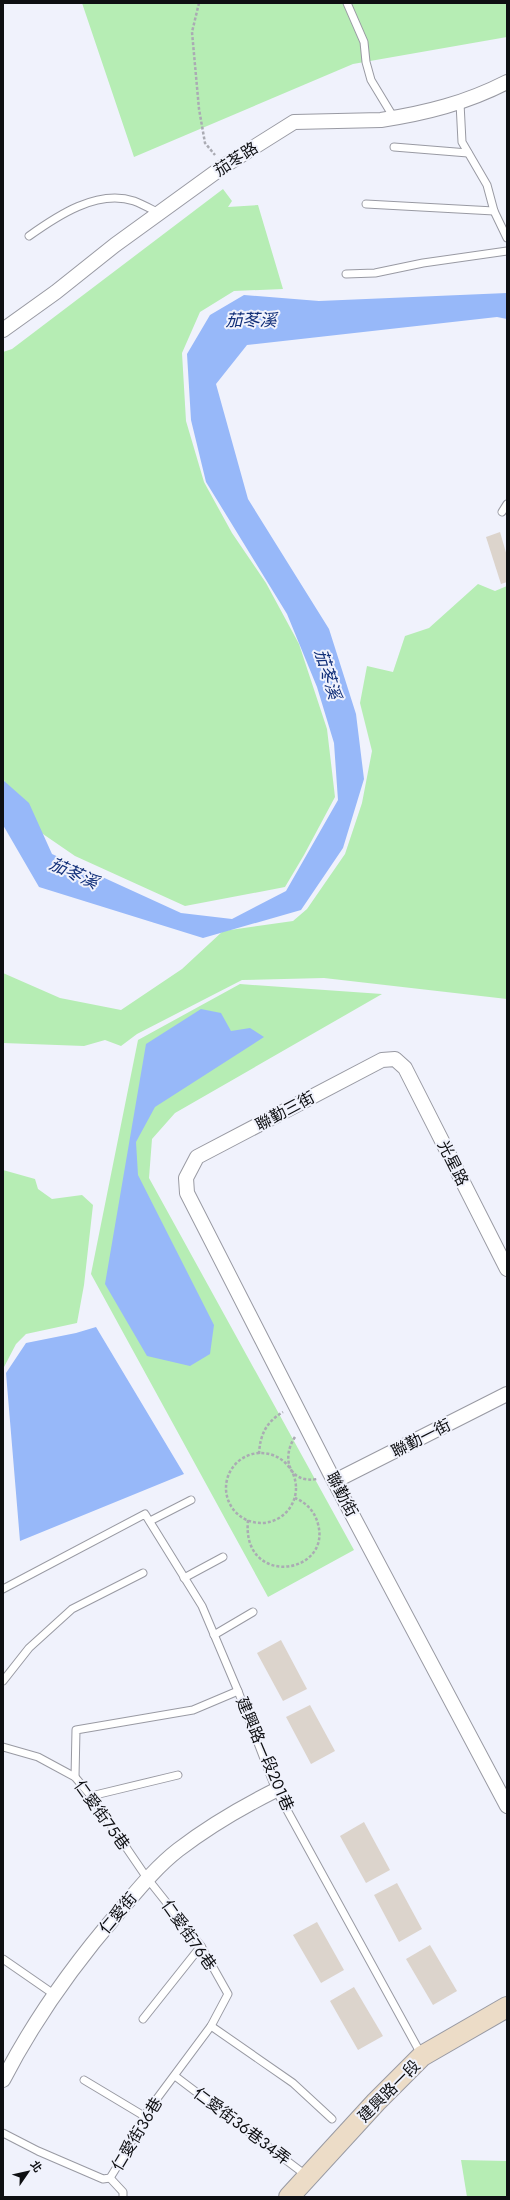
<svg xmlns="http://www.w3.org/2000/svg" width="510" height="2200" viewBox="0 0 510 2200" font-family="Jost,'Noto Sans TC',sans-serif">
<rect width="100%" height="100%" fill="#f0f2fc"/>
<g fill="#b6edb4">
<path d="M82 3H507V37L353 64 134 157Z"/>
<path d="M223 189 232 201 228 207 258 205 283 289 234 291 200 312 182 353 186 421 204 482 232 533 266 583 299 644 327 729 335 797 304 855 285 887 185 906 75 856 24 821 3 778V352L12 349Z"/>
<path d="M478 584 495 591 507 586V999L324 978 242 980 137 1034 121 1046 105 1040 84 1046 3 1043V973L60 998 121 1010 182 969 223 931 293 921 307 909 345 854 362 803 372 751 360 703 367 666 393 672 405 636 429 628Z"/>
<path d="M240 984 382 994 175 1113 152 1139 149 1178 354 1550 268 1597 91 1274 138 1040Z"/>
<path d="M3 1170 35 1179 38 1189 52 1199 82 1195 93 1205 84 1285 77 1323 26 1334 16 1344 3 1369Z"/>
<path d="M461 2160 507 2161V2197H467Z"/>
</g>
<g fill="#97b8f9">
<path d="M507 293V319L497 317 247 345 216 384 248 499 329 629 356 714 364 779 343 848 301 910 203 938 39 887 3 825V780L29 803 52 854 181 913 232 919 286 891 338 800 334 743 317 687 287 614 206 482 191 420 187 354 210 315 244 295 319 301Z"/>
<path d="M201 1009 221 1013 231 1031 250 1028 264 1037 155 1107 136 1142 138 1175 214 1325 210 1354 190 1366 147 1356 105 1284 146 1044Z"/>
<path d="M96 1327 184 1474 20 1541 6 1373 26 1343 76 1333Z"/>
</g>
<g fill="#dcd4cc">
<path d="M500 532 507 556V582L501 584 486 537Z"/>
<path d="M281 1640 307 1689 283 1701 257 1653Z"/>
<path d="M310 1705 335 1751 311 1764 286 1717Z"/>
<path d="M364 1822 390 1870 366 1883 340 1836Z"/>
<path d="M397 1883 422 1929 399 1942 374 1895Z"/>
<path d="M317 1922 344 1970 321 1983 293 1935Z"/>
<path d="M430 1945 457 1991 433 2005 406 1959Z"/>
<path d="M354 1987 383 2036 358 2050 330 2001Z"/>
</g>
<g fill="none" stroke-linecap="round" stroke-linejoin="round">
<defs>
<g id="lane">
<path d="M347 3 364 42 366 62 371 80 394 118"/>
<path d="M460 103 462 142 487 185 494 211 507 238"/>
<path d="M394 147 468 153"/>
<path d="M366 204 494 211"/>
<path d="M29 236C57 216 97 189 134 201 142 204 151 209 159 213"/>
<path d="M346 274 375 273 423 263 507 251"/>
<path d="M502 512 507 504"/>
<path d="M150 1521 191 1500"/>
<path d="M184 1578 223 1557"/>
<path d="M3 1589 145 1514 202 1606 238 1691 276 1790 421 2054"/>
<path d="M214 1635 253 1612"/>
<path d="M3 1681 29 1648 72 1609 143 1573"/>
<path d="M3 1747 38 1757 75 1777 91 1796 147 1878 201 1946 228 1994 211 2026 144 2116 128 2149 110 2178 103 2179 38 2151 3 2133"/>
<path d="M75 1777 76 1730 193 1710 238 1691"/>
<path d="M91 1796 178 1775"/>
<path d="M3 1959 55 1995"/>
<path d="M143 2019 201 1946"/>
<path d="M211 2026 293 2083 332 2119"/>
<path d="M175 2076 307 2176"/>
<path d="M84 2080 144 2116"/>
<path d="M110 2178 123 2192V2197"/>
</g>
<g id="street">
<path d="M3 330 56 292 115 245 224 166 294 122 381 120C426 113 466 103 507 82"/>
<path d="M507 1269 405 1068 395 1059 382 1060 197 1157 186 1178 187 1193 330 1473 507 1806"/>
<path d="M335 1481 507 1394"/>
<path d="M3 2080C34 2020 74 1964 118 1913 137 1891 155 1868 178 1850 208 1827 242 1807 276 1790"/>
</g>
<path id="secondary" d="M289 2197 376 2102 422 2056 507 2007"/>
</defs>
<use href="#lane" stroke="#999aa3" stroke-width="9"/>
<use href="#street" stroke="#999aa3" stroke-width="16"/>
<use href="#secondary" stroke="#999aa3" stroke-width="22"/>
<g stroke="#aaabb3" stroke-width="2.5" stroke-dasharray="3 2" stroke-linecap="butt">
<path d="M199 3 192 32 199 109 205 143 215 155"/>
<path d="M295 1437C281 1458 289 1484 317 1479"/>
<circle cx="261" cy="1488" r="35"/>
<path d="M259 1454C260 1435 266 1422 283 1412"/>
<path d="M248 1520C241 1588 332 1575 318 1524 315 1512 307 1503 295 1498"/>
</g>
<use href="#lane" stroke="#fff" stroke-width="7"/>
<use href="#street" stroke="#fff" stroke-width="14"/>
<use href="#secondary" stroke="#ecdcc7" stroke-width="20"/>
</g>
<g text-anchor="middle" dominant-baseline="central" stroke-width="4" stroke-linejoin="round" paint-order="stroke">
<g font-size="16" fill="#0e0f12" stroke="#f0f2fc">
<text transform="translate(236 159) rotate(-33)">茄苳路</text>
<text transform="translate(285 1111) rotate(-28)">聯勤三街</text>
<text transform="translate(453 1163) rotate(63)">光星路</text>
<text transform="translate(421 1438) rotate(-27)">聯勤一街</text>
<text transform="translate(342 1494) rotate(62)">聯勤街</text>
<text transform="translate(265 1754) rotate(67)">建興路一段201巷</text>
<text transform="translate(102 1815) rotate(54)">仁愛街75巷</text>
<text transform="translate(118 1913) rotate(-50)">仁愛街</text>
<text transform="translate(189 1935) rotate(55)">仁愛街76巷</text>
<text transform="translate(389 2091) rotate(-45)">建興路一段</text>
<text transform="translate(242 2126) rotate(37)">仁愛街36巷34弄</text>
<text transform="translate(137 2134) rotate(-59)">仁愛街36巷</text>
</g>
<g font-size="17" font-style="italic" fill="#102e78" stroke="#f0f2fc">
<text x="251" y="320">茄苳溪</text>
<text transform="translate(328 674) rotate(73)">茄苳溪</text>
<text transform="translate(74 873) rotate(24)">茄苳溪</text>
</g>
</g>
<rect width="510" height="2200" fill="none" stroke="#0e0f12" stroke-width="8"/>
<g transform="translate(28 2172) rotate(56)" stroke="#f0f2fc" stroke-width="3" paint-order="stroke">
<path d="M0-3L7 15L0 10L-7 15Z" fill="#0e0f12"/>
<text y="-6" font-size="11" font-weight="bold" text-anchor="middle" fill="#0e0f12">北</text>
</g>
</svg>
